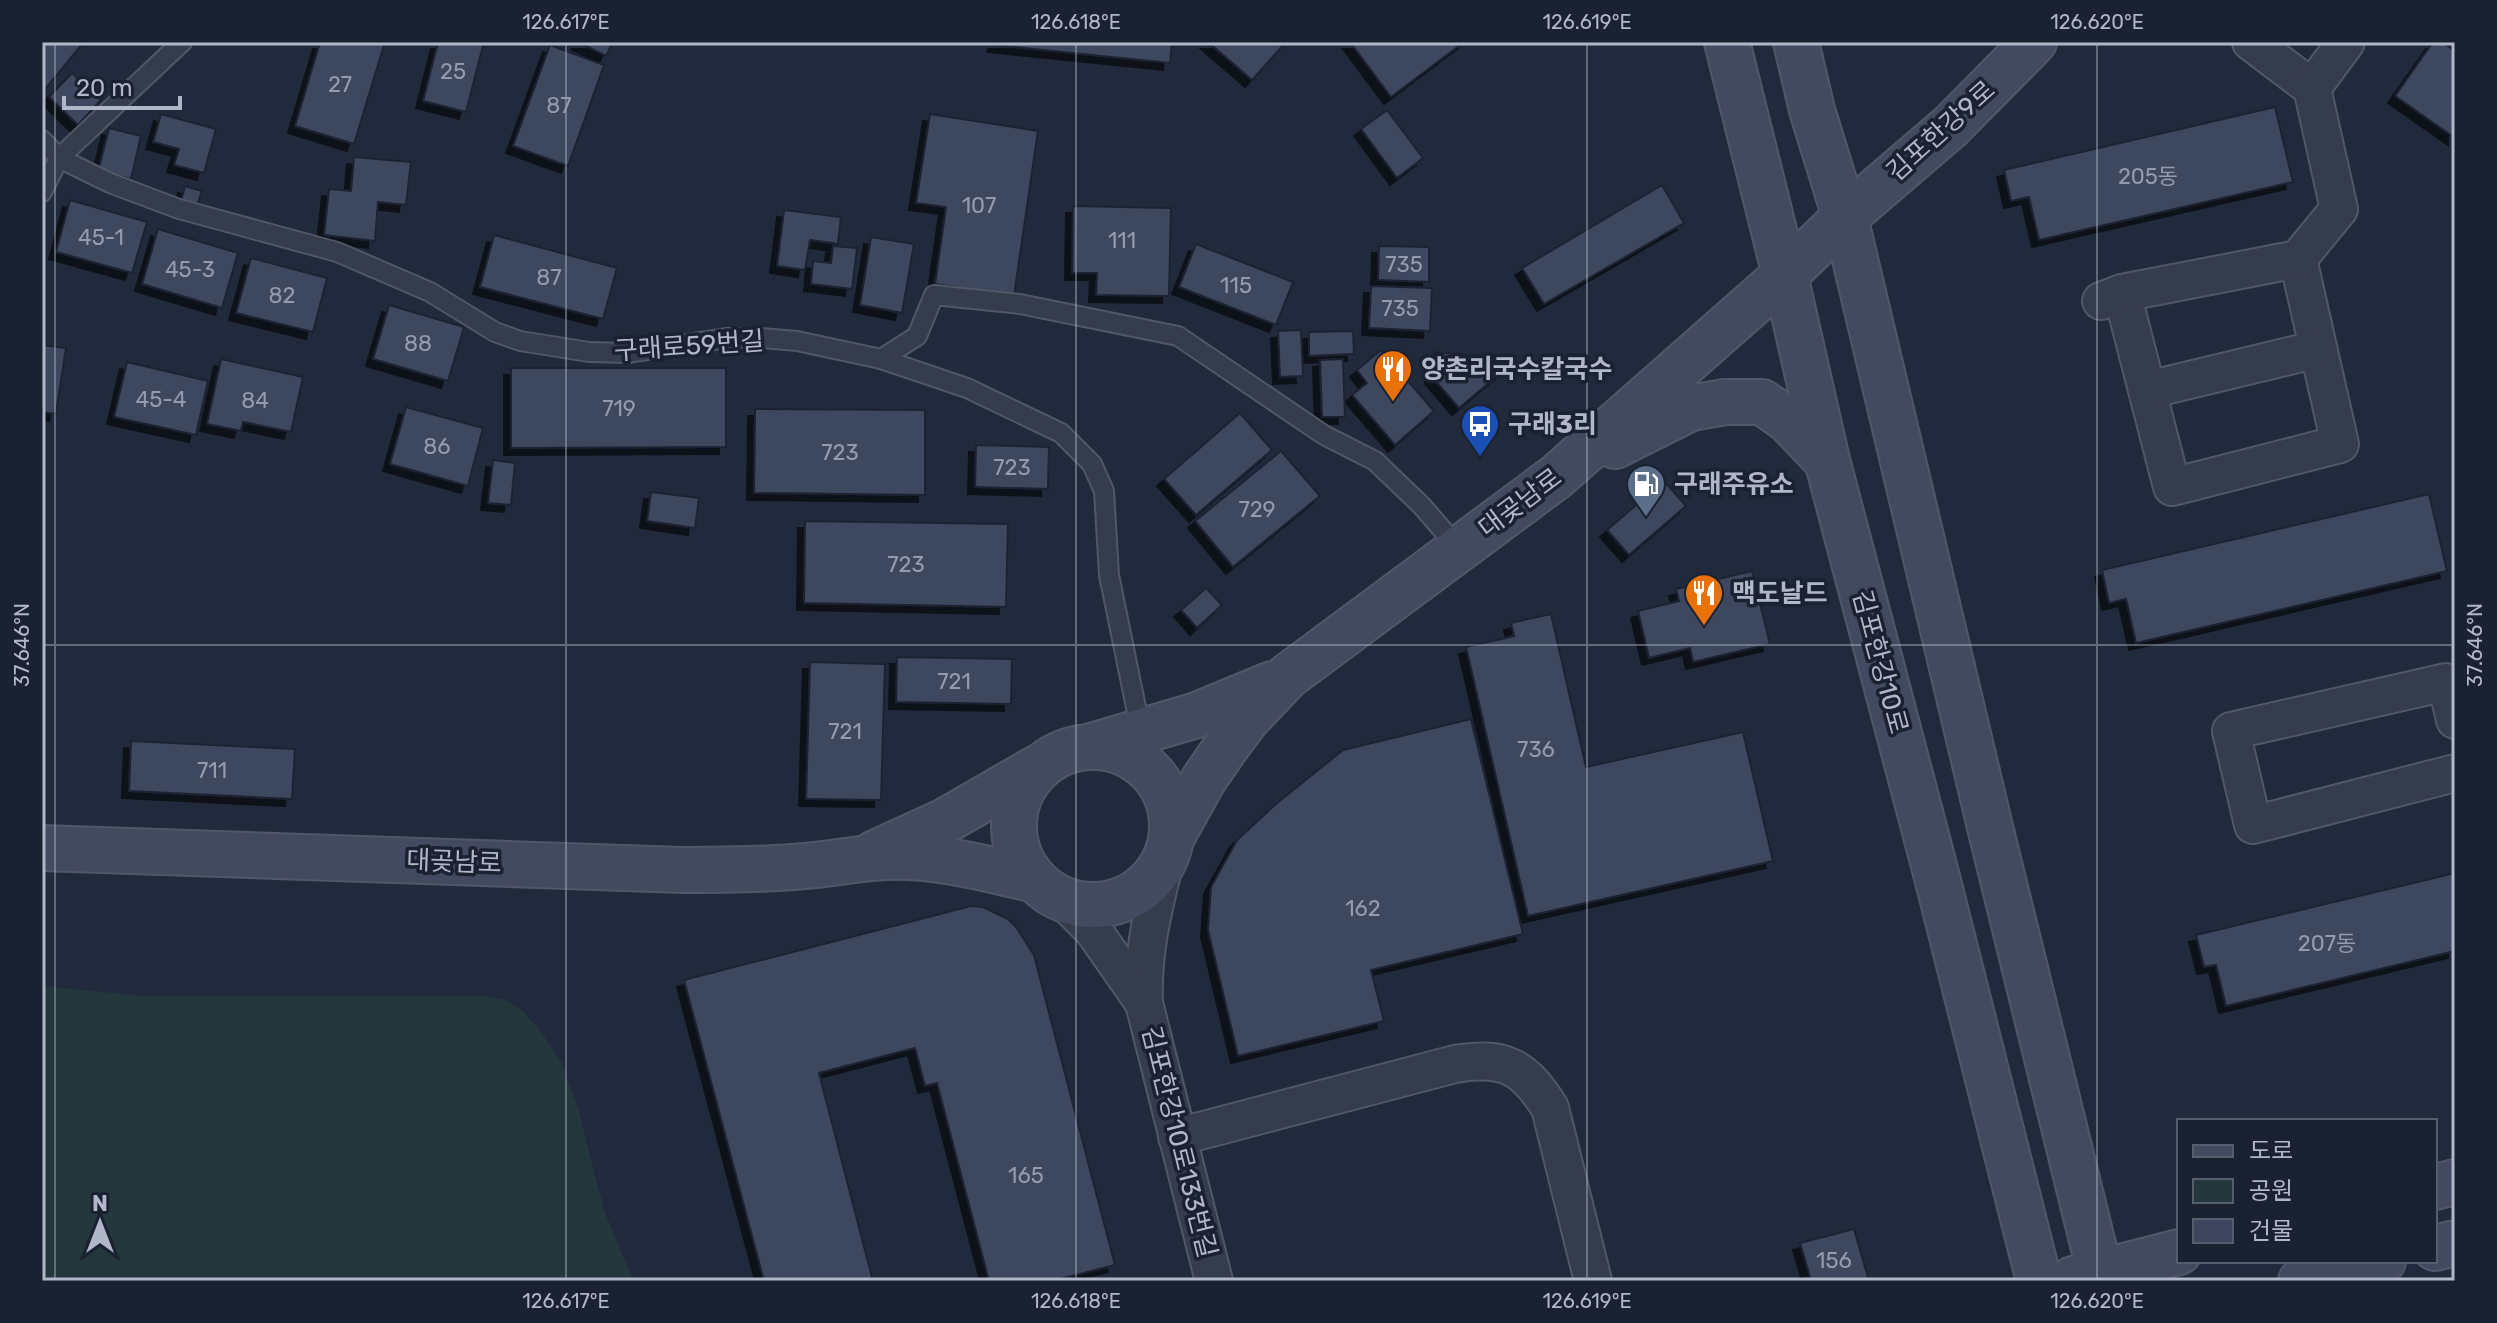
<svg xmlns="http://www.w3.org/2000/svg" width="2497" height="1323" viewBox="0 0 2497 1323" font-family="Rubik,'Noto Sans KR',sans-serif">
<defs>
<filter id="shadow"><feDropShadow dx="-7" dy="7" stdDeviation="0" flood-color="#0009"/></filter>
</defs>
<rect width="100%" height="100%" fill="#212a3c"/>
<path fill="#23373d" d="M42 986 144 996H482L506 1000 524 1012 541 1032 562 1063 579 1112 604 1210 633 1281H42Z"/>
<g fill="#3d465d" stroke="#1c2333" stroke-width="2" filter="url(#shadow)">
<path d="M42 42H84L42 93Z"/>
<path d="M320 42H385L354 144 295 126Z"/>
<path d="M438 42H484L466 112 423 101Z"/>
<path d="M578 42H613L606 56Z"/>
<path d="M995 42H1172L1170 63 994 45Z"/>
<path d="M1208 42H1286L1252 80Z"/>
<path d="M1350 42H1464L1391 97Z"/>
<path d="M2433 42H2442L2455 51V138L2395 96Z"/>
<path d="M550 45 604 65 568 166 513 146Z"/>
<path d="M72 73 101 100 78 125 49 97Z"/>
<path d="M2275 107 2293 182 2039 240 2029 197 2011 201 2004 170Z"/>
<path d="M1387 110 1423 158 1397 178 1361 129Z"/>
<path d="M161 114 216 129 204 173 174 165 179 149 153 142Z"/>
<path d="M930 114 1038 131 1014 296 935 284 946 207 916 203Z"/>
<path d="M109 128 141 136 131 179 98 172Z"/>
<path d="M354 157 411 162 406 205 378 202 375 241 324 235 329 189 351 191Z"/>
<path d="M1662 185 1684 223 1544 304 1522 268Z"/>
<path d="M185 186 202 191 197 205 181 201Z"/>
<path d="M70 200 147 222 132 273 56 252Z"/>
<path d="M1073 206 1171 208 1169 296 1096 295 1097 273H1072Z"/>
<path d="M784 210 841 217 838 244 810 240 805 270 777 266Z"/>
<path d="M158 229 238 253 222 308 142 284Z"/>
<path d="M494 235 617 268 603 319 480 287Z"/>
<path d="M871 237 914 244 902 313 860 305Z"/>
<path d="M1196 244 1293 282 1276 325 1179 287Z"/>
<path d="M833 246 857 248 852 289 811 284 813 261 831 263Z"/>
<path d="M1379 246 1429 247V282L1378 280Z"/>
<path d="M251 258 327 278 313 332 236 313Z"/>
<path d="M1371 286 1432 288 1430 331 1369 328Z"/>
<path d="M389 305 464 327 448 381 373 359Z"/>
<path d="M1301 330 1303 376 1280 377 1278 331Z"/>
<path d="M1353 331 1354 354 1309 356V332Z"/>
<path d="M42 345 66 348 56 414 42 412Z"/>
<path d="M1381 350 1434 411 1395 445 1352 395 1367 383 1357 370Z"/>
<path d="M1434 352 1493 358 1503 371 1459 408 1432 377Z"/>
<path d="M221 359 303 377 291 432 243 422 241 431 207 424Z"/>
<path d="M1343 359 1345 417H1322L1320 360Z"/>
<path d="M127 362 208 381 196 435 114 417Z"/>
<path d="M511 368H726V447L511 448Z"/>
<path d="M406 407 483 428 468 486 390 464Z"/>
<path d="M755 409 925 410V495L754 493Z"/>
<path d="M1240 413 1272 450 1196 515 1164 479Z"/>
<path d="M976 445 1049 447 1048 489 975 487Z"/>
<path d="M1281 451 1320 496 1233 567 1195 521Z"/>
<path d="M493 460 515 463 511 505 488 503Z"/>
<path d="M1664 481 1686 506 1629 555 1607 530Z"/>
<path d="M651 492 699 498 695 528 647 521Z"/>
<path d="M2429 494 2447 571 2136 643 2126 599 2109 603 2102 570Z"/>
<path d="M805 521 1008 524 1006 607 804 603Z"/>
<path d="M1752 571 1770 644 1693 662 1690 648 1649 658 1638 611 1679 601 1676 589Z"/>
<path d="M1206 588 1222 605 1197 628 1181 610Z"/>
<path d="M1551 614 1586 767 1743 732 1773 861 1528 916 1466 647 1514 636 1511 623Z"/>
<path d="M897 657 1012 659 1011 704 896 702Z"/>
<path d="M810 662 885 664 881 800 806 799Z"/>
<path d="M1471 719 1523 934 1371 970 1384 1021 1238 1056 1208 930 1211 887 1237 840 1277 803 1343 750Z"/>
<path d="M131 741 295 749 292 799 129 791Z"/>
<path d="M2455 873V951L2226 1006 2216 965 2204 967 2196 935Z"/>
<path d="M971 906 983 907 1008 919 1016 927 1034 955 1115 1265 1052 1281H989L937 1083 925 1086 915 1048 819 1073 873 1281H764L684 980Z"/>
<path d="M1854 1229 1869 1281H1795L1810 1277 1800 1243Z"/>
</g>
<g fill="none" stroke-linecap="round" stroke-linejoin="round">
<defs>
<g id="lane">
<path d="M42 140 59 158 110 183 179 209 337 252 430 292 495 332 520 341 589 352 627 353 728 338H761L797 341 881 359 917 336 934 295 1020 304 1178 336 1324 435 1375 461 1422 506 1459 549"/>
<path d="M42 192 59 158 182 42"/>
<path d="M881 359 967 388 1061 433 1092 464 1104 491 1109 575 1141 732"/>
</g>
<g id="street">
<path d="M2251 42 2312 88"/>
<path d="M2122 293 2172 487 2340 444 2298 259"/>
<path d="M2101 301 2122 293 2298 259 2339 209 2312 88 2346 42"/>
<path d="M2148 390 2318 349"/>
<path d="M2455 720 2446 682 2231 731 2253 825 2455 773"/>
<path d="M1165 861C1153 910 1142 952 1144 1003L1214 1281"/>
<path d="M1059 896 1093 930 1144 1003"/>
<path d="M1177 1137 1455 1064C1504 1056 1524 1066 1550 1108L1593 1281"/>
</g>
<g id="secondary">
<path d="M1727 42 1785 275 1827 460 1937 877 2039 1281"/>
<path d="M1796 42 1812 110 1845 217 1990 827 2102 1281"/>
<path d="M1615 446 1691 408 1725 402H1762L1788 420 1826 460"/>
<path d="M1091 746 1197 715 1272 684"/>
<circle cx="1093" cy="826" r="79"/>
<path d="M1173 835 1204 779 1224 750 1247 719 1288 676 1556 477 1785 275 1845 217 1951 126 2034 42"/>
<path d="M42 848 682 870C723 870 764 870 805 866 840 863 873 855 909 857 952 859 993 870 1035 880"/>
<path d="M875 853 945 821 1037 768"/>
<path d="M2435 1187 2455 1182"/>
<path d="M2435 1248 2455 1243"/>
<path d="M2073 1279 2179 1252"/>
<path d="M2301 1281 2383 1261"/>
</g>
</defs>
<use href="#lane" stroke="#505767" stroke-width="22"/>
<use href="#street" stroke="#505767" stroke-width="40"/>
<use href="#secondary" stroke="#505767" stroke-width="48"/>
<use href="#lane" stroke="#353c4c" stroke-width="18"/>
<use href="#street" stroke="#353c4c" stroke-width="36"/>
<use href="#secondary" stroke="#434a60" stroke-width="44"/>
</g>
<path fill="none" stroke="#b0b7c8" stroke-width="2" stroke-opacity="0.45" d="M55 42V1281M566 42V1281M1076 42V1281M1587 42V1281M2097 42V1281M42 645H2455"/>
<defs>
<symbol id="restaurant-pin" viewBox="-11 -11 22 30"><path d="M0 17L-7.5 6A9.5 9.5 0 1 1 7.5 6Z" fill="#e8710a" stroke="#1a2131"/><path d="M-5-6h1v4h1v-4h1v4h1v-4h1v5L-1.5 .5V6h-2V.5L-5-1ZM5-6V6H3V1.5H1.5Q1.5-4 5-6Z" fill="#fff"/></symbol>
<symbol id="bus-pin" viewBox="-11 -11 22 30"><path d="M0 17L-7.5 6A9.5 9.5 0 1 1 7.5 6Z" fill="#1a4fb4" stroke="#1a2131"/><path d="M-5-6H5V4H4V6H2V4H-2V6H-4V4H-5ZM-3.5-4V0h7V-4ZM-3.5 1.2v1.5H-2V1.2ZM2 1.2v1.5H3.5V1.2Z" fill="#fff"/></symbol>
<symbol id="fuel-pin" viewBox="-11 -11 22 30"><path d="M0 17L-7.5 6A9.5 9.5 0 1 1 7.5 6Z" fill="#5c6f8a" stroke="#1a2131"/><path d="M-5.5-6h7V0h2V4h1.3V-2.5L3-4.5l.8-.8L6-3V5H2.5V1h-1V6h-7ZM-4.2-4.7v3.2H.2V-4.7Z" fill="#fff"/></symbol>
</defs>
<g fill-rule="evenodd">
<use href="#restaurant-pin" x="1371" y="347" width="44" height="60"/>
<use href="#bus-pin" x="1458" y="402" width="44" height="60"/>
<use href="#fuel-pin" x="1624" y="462" width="44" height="60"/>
<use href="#restaurant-pin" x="1682" y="571" width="44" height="60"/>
</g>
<g text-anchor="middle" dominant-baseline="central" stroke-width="7" stroke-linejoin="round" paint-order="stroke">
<g font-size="22" fill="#939bad">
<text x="453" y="71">25</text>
<text x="340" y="84">27</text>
<text x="559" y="105">87</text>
<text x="2148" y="176">205동</text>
<text x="979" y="205">107</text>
<text x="101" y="237">45-1</text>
<text x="1122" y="240">111</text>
<text x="1404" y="264">735</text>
<text x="190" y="269">45-3</text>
<text x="549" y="277">87</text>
<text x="1236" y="285">115</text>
<text x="282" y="295">82</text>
<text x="1400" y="308">735</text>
<text x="418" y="343">88</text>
<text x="161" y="399">45-4</text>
<text x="255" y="400">84</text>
<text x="619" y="408">719</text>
<text x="437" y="446">86</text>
<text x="840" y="452">723</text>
<text x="1012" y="467">723</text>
<text x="1257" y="509">729</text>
<text x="906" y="564">723</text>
<text x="954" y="681">721</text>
<text x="845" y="731">721</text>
<text x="1536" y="749">736</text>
<text x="212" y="770">711</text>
<text x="1363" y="908">162</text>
<text x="2327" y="943">207동</text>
<text x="1026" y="1175">165</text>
<text x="1834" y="1260">156</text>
</g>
<g font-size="26" fill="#b0b7c8" stroke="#1a2131">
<text transform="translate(1941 131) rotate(-42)">김포한강9로</text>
<text transform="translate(689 346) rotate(-4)">구래로59번길</text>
<text transform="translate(1520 503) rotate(-37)">대곶남로</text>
<text transform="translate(1880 662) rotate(75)">김포한강10로</text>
<text transform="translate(454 862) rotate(2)">대곶남로</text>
<text transform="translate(1179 1142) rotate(76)">김포한강10로133번길</text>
</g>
<g font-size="26" font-weight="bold" fill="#b0b7c8" stroke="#1a2131" text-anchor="start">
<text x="1421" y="369">양촌리국수칼국수</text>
<text x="1508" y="424">구래3리</text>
<text x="1674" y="484">구래주유소</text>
<text x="1732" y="593">맥도날드</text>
</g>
</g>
<rect width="2497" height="1323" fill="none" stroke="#1a2131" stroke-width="88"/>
<rect x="2177" y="1119" width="260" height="144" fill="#1a2131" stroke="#565d6d" stroke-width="2"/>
<rect x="2193" y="1145" width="40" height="12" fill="#434a60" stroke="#565d6d" stroke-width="2"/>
<text x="2249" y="1159" font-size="24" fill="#b0b7c8">도로</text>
<rect x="2193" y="1179" width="40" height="24" fill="#23373d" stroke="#565d6d" stroke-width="2"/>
<text x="2249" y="1199" font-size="24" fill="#b0b7c8">공원</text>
<rect x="2193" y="1219" width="40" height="24" fill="#3d465d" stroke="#565d6d" stroke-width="2"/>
<text x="2249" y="1239" font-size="24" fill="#b0b7c8">건물</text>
<g transform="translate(100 1223)" stroke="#1a2131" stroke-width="6" paint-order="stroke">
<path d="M0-6L14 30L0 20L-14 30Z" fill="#b0b7c8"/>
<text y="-12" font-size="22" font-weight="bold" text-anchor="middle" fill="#b0b7c8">N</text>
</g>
<path d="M64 96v12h116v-12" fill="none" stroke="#b0b7c8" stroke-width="4"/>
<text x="76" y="96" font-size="24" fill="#b0b7c8" stroke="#1a2131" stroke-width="6" paint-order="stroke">20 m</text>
<rect x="44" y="44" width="2409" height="1235" fill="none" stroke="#b0b7c8" stroke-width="3"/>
<g font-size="20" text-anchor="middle" fill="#b0b7c8">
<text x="566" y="29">126.617°E</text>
<text x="1076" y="29">126.618°E</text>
<text x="1587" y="29">126.619°E</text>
<text x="2097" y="29">126.620°E</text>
<text transform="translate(22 645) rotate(-90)" y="7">37.646°N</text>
<text transform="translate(2475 645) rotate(-90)" y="7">37.646°N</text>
<text x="566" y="1308">126.617°E</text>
<text x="1076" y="1308">126.618°E</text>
<text x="1587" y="1308">126.619°E</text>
<text x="2097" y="1308">126.620°E</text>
</g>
</svg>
